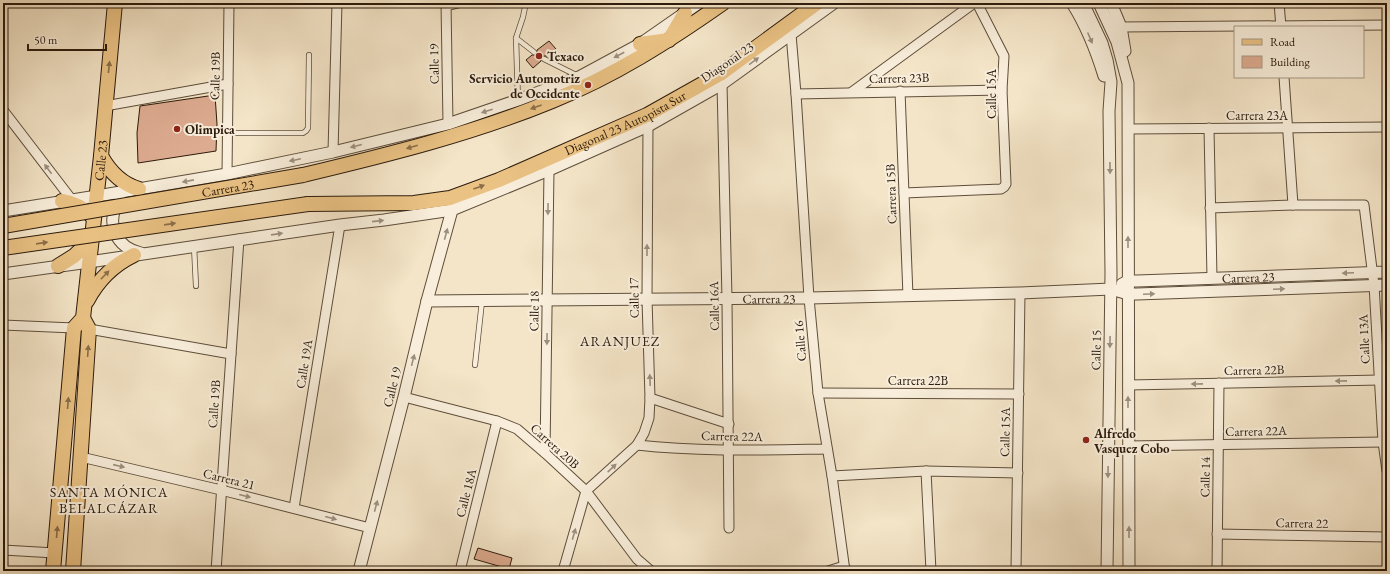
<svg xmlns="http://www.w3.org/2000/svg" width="1390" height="574" viewBox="0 0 1390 574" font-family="'EB Garamond',serif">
<rect width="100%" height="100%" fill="#f4e5c8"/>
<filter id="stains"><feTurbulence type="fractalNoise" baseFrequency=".005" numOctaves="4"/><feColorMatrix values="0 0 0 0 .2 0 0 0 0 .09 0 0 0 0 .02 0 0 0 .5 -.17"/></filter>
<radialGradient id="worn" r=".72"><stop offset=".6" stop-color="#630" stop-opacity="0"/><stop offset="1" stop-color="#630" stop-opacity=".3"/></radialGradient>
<g fill="#ddab90" stroke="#2c1b0c">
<path d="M549 41 556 49 547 56H542L540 59 541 61 533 68 526 60 532 55H537V50Z"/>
<path d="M215 95 217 124 216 151 138 163 137 133 140 106Z"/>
<path d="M478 548 512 558 509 569 474 559Z"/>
</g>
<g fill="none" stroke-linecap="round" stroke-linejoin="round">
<defs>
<g id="service">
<path d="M516 38 534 52"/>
<path d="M544 59 578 76"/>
<path d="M518 100 516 38 523 17 525 7 523 3"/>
<path d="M227 133H303L306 131 308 128 309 55"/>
<path d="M194 246 196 286"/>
<path d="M475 365 482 301"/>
</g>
<g id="minor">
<path d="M446 3 448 124"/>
<path d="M1279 3 1281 27"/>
<path d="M446 6 458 3"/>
<path d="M1121 27 1387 25"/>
<path d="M791 34 796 94 809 298 818 393 832 476 845 571"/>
<path d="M1284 77 1293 205"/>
<path d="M722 84 727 299 729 528"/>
<path d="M900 91 908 296"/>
<path d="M852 92 974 3"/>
<path d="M796 94 1002 90"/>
<path d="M105 106 228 84"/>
<path d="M3 110 72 200"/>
<path d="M1209 128 1212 278"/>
<path d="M1128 129 1387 127"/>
<path d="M333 152 337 3"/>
<path d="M227 174 229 3"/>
<path d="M904 193 1001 189 1004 187 1006 184 1002 90 1004 56 977 3"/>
<path d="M1210 208 1293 205H1364L1374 285 1383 442 1387 471"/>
<path d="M3 325 74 328"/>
<path d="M89 329 231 354"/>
<path d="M1128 385 1380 380"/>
<path d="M818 393 1019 394"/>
<path d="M404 397 497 421 517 429 545 453 586 491 637 559 651 571"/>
<path d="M650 398 729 424"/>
<path d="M637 445C700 452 764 450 827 449"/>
<path d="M1128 446 1383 442"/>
<path d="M545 453 549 170"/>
<path d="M81 457 221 490 370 528"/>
<path d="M926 471 931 571"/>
<path d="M832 476 926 471 1018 473"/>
<path d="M294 508 340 225"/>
<path d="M1217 534 1387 537"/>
<path d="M3 550 55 553"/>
<path d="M216 571 239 239"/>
<path d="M460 571 497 421"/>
<path d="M563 571 586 491 637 445 644 433 649 418 650 398 647 299 648 126"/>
<path d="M828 571 844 566"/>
<path d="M1016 571 1020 293"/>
<path d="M1217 571 1219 383"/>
</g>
<g id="tertiary">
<path d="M1072 3C1086 25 1096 50 1104 76"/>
<path d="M1083 3 1102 43 1107 60 1111 82 1109 111 1111 273 1107 571"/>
<path d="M1099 3 1117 42 1128 83 1129 571"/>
<path d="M1111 3 1121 27 1125 51"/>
<path d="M120 200C104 222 116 248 141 253"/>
<path d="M3 211 97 196 227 174 333 152 448 124 518 100 579 77 640 44 699 3"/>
<path d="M3 274 89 262 340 225 384 220 452 210 549 170 648 126 722 84 834 3"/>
<path id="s1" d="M1122 284 1128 281H1137L1387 272"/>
<path id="s2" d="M427 301 809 298 1020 293 1111 289 1128 294H1137L1387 285"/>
<path d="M359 571 404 397 427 301 452 210"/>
</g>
<g id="primary">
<path d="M640 44 669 40 685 13"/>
<path d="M101 156C110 172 121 184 139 189"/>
<path d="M303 175C387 155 472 134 552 101 614 76 669 41 723 3"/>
<path d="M62 201C75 203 84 208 93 217"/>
<path id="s3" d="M308 204 414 203 450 198 499 180 647 115 720 74 817 3"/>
<path d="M58 266 74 256 92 239"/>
<path d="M87 301C98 280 113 265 134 255"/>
<path id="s4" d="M53 571 74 328 83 318 101 156 115 3"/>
<path d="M73 571 89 329 83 318"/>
</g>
</defs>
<use href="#service" stroke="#5e4e3b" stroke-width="6"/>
<use href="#minor" stroke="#5e4e3b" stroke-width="11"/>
<use href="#tertiary" stroke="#5e4e3b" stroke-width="13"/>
<use href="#primary" stroke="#2c1b0c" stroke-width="16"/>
<use href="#service" stroke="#f8eedb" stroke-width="4.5"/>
<use href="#minor" stroke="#f8eedb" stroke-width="9"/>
<use href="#tertiary" stroke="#f8eedb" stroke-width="11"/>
<use href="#primary" stroke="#eac284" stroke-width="14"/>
<defs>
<g id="primary-bridge">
<path id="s5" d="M3 226 303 175"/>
<path d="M3 248 308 204"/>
</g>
</defs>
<use href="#primary-bridge" stroke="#2c1b0c" stroke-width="16" stroke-linecap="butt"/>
<use href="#primary-bridge" stroke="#eac284" stroke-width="14"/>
</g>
<defs><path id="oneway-solid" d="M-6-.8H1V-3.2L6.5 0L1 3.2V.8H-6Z"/></defs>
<g fill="#9c8f7e">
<use href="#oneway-solid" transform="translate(1090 38) rotate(67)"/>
<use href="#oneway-solid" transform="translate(619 55) rotate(152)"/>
<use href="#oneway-solid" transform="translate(754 61) rotate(-36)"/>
<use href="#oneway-solid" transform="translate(487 111) rotate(162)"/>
<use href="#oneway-solid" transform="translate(356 146) rotate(166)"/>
<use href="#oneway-solid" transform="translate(295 160) rotate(168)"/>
<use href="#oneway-solid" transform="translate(1110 168) rotate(89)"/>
<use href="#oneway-solid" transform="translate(48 169) rotate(-127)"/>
<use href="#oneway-solid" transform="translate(188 181) rotate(169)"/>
<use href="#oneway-solid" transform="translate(548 209) rotate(91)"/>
<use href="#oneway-solid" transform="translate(378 221) rotate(-6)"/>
<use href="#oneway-solid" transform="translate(277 234) rotate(-8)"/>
<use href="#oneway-solid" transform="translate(446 234) rotate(-75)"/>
<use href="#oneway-solid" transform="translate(1128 242) rotate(-90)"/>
<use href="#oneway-solid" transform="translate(647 250) rotate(-90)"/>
<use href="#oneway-solid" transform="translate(1348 273) rotate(178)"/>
<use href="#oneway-solid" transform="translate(1279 289) rotate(-2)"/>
<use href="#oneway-solid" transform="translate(1149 294) rotate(-2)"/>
<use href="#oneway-solid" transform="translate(547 339) rotate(91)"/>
<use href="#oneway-solid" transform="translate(1110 342) rotate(91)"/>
<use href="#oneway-solid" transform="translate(413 360) rotate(-76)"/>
<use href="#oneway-solid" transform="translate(650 380) rotate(-92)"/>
<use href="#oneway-solid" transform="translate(1341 381) rotate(179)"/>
<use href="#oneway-solid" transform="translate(1197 384) rotate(179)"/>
<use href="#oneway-solid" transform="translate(1128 402) rotate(-90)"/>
<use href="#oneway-solid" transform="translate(119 466) rotate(13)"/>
<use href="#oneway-solid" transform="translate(612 468) rotate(-43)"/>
<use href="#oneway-solid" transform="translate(1108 472) rotate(91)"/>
<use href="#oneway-solid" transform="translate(245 496) rotate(14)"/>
<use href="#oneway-solid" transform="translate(376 506) rotate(-75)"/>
<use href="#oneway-solid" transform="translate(331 518) rotate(15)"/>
<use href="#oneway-solid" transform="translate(1129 532) rotate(-90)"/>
<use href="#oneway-solid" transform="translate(574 534) rotate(-74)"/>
</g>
<g fill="#8b6e48">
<use href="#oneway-solid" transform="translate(109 67) rotate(-84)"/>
<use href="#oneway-solid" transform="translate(536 107) rotate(160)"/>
<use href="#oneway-solid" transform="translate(412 147) rotate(164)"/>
<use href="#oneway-solid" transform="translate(479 187) rotate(-20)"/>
<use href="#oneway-solid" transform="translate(170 224) rotate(-8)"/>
<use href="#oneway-solid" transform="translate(42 243) rotate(-8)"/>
<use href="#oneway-solid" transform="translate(105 275) rotate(-46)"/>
<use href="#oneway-solid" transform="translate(88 351) rotate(-86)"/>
<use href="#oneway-solid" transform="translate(68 403) rotate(-85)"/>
<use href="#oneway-solid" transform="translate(57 532) rotate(-85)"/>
</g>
<g fill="#8f2418" stroke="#f8eedb" stroke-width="1.5">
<circle cx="539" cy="56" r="4"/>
<circle cx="588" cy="85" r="4"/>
<circle cx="177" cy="129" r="4"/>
<circle cx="1086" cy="440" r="4"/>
</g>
<g text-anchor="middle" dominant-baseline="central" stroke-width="4" stroke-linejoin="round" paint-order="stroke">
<g font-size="13" font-weight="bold" fill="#2c1b0c" stroke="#f8eedb" text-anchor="start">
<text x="547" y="56">Texaco</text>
<text x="580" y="78" text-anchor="end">Servicio Automotriz<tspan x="580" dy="15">de Occidente</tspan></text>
<text x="185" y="129">Olimpica</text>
<text x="1094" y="433">Alfredo<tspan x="1094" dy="15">Vasquez Cobo</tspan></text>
</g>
<g font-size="13" fill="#2c1b0c" stroke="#f8eedb">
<text transform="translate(727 62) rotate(-34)">Diagonal 23</text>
<text transform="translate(434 64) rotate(-91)">Calle 19</text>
<text transform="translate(215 76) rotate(-89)">Calle 19B</text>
<text transform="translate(899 78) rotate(-1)">Carrera 23B</text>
<text transform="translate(991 94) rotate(-90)">Calle 15A</text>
<text x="1257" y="115">Carrera 23A</text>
<text stroke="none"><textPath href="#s3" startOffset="333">Diagonal 23 Autopista Sur</textPath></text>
<text stroke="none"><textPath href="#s4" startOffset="416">Calle 23</textPath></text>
<text stroke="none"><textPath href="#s5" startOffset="228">Carrera 23</textPath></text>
<text transform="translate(891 194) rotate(-92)">Carrera 15B</text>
<text stroke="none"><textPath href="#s1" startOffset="127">Carrera 23</textPath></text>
<text transform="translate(634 298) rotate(-91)">Calle 17</text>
<text stroke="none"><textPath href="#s2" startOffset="342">Carrera 23</textPath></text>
<text transform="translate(714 306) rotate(-91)">Calle 16A</text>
<text transform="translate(534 311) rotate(-89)">Calle 18</text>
<text transform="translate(1364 339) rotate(-93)">Calle 13A</text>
<text transform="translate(800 341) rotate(-95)">Calle 16</text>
<text transform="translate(1096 350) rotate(-89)">Calle 15</text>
<text transform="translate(304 364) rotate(-81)">Calle 19A</text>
<text transform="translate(1254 370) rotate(-1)">Carrera 22B</text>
<text x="918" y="380">Carrera 22B</text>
<text transform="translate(392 387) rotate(-76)">Calle 19</text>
<text transform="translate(214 404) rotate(-86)">Calle 19B</text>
<text transform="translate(1256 431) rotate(-1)">Carrera 22A</text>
<text transform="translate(1005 432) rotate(-89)">Calle 15A</text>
<text transform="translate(732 436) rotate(1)">Carrera 22A</text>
<text transform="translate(555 446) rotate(42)">Carrera 20B</text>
<text transform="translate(1205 477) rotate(-89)">Calle 14</text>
<text transform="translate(229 479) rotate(14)">Carrera 21</text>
<text transform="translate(466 493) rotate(-76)">Calle 18A</text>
<text transform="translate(1302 523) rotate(1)">Carrera 22</text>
</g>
<g font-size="14" letter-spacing="1" fill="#2c1b0c" stroke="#f8eedb">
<text x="620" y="341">ARANJUEZ</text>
<text x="109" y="492">SANTA MÓNICA<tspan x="109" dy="16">BELALCÁZAR</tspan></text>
</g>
</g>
<rect width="1390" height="574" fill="none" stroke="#f4e5c8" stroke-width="16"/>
<rect x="4" y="4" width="1382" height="566" fill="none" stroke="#2c1b0c" stroke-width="2"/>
<rect x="8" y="8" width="1374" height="558" fill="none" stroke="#2c1b0c"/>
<rect x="1234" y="26" width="130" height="52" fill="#f8eedb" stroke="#a69a88"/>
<rect x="1242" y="39" width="20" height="6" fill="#eac284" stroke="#a69a88"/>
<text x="1270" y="46" font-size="12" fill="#2c1b0c">Road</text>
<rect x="1242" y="56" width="20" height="12" fill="#ddab90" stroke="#a69a88"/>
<text x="1270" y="66" font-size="12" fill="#2c1b0c">Building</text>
<path d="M28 44v6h78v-6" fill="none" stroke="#2c1b0c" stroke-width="2"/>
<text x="34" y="44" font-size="12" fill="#2c1b0c" stroke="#f8eedb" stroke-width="3" paint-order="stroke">50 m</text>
<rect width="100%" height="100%" filter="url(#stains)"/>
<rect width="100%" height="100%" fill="url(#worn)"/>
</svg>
